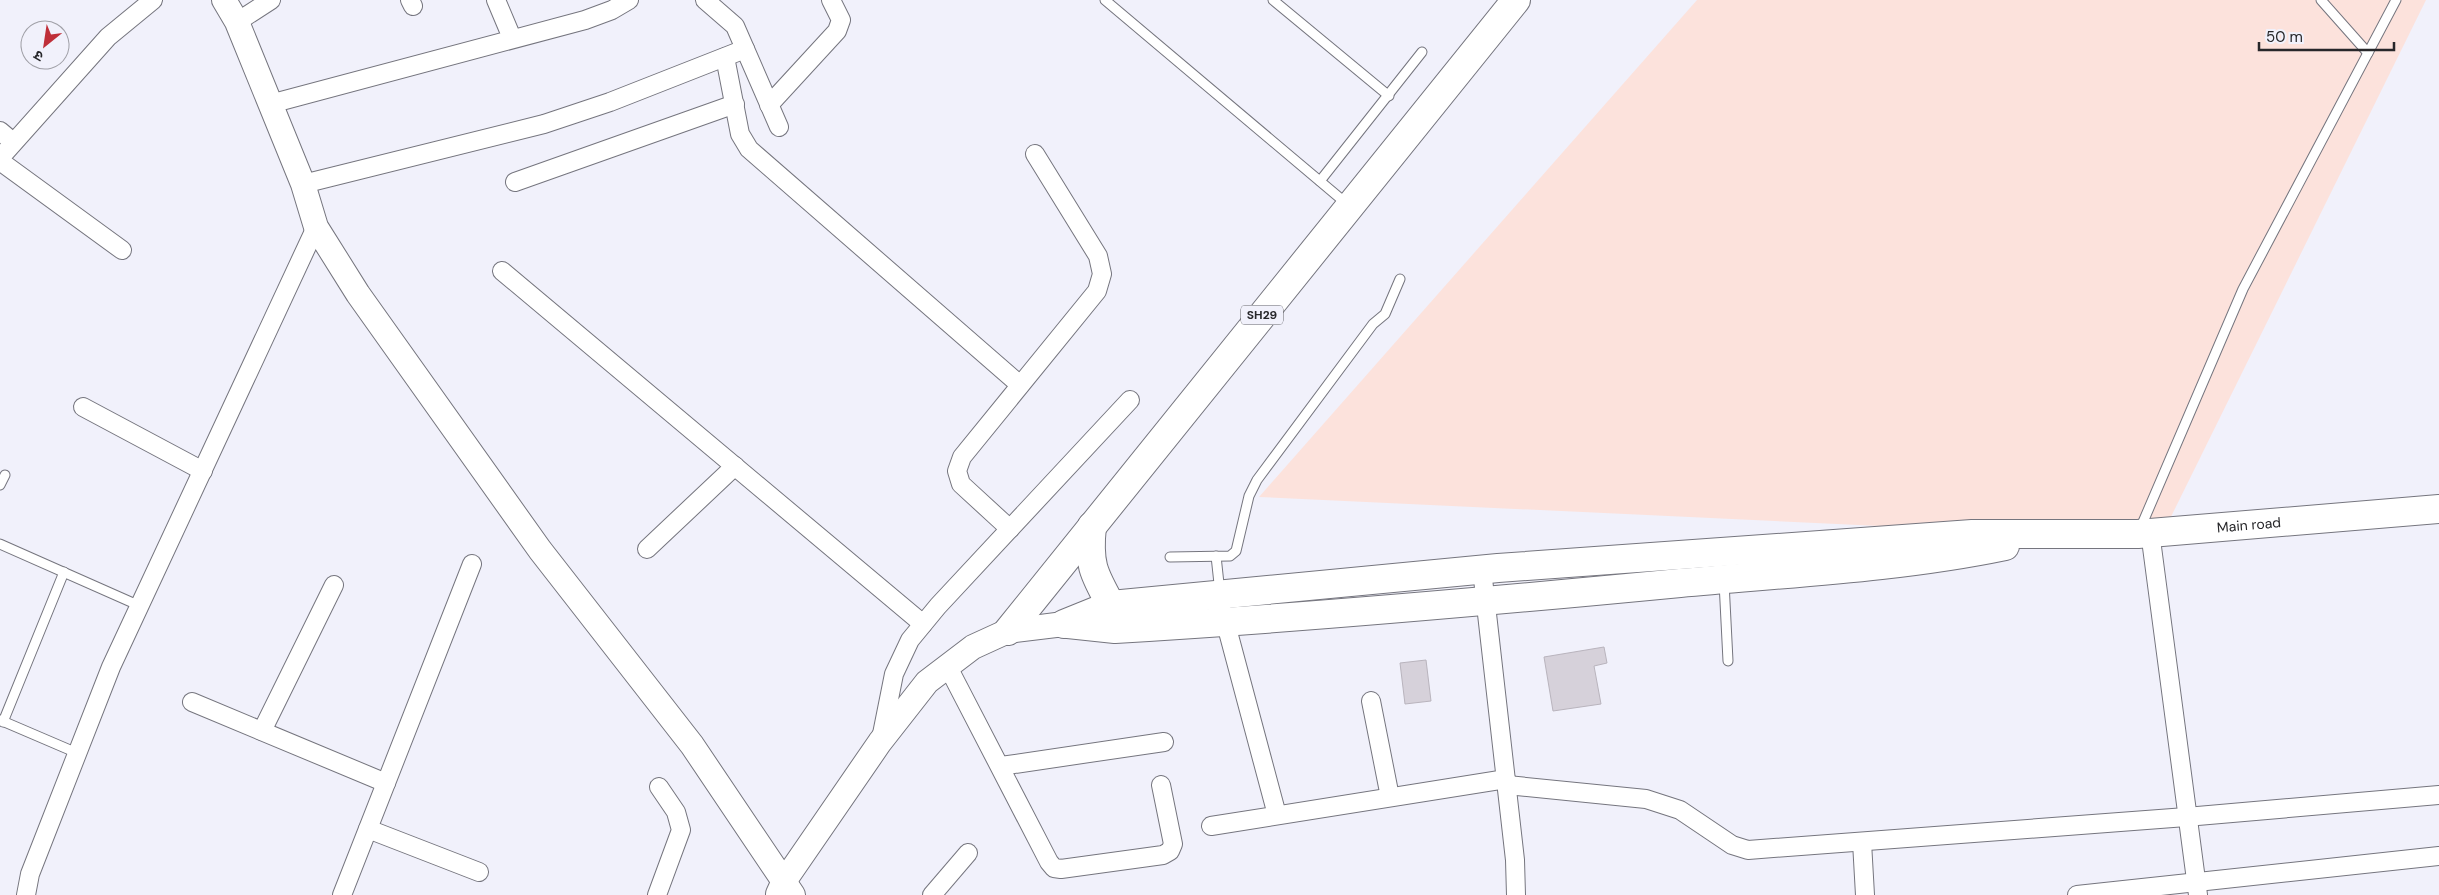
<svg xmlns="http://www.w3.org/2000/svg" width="2439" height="895" viewBox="0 0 2439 895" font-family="'DM Sans','Noto Sans Devanagari',sans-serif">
<rect width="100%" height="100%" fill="#f1f1fb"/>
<path fill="#fce2dc" d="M1697 0H2426L2160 539 1259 497Z"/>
<g fill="#d6d1da" stroke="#b9b4bd">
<path d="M1604 647 1607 663 1594 666 1601 704 1553 711 1544 657Z"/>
<path d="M1426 660 1431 701 1405 704 1400 663Z"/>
</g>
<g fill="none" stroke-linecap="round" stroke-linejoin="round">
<defs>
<g id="lane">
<path d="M1105 0 1347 204"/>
<path d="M1273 0 1389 96"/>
<path d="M2321 0 2368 53"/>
<path d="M1320 181 1422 52"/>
<path d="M0 485 5 475"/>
<path d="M2140 529 2243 289 2396 0"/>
<path d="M0 544 140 606"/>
<path d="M1216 556 1220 593"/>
<path d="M1170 557 1230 556 1236 551 1249 496 1257 480 1373 324 1385 314 1400 279"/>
<path d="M1724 582 1728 661"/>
<path d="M0 720 77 753"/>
<path d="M3 722 64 572"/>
</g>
<g id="street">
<path d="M410 0 413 6"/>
<path d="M496 0 512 38"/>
<path d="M705 0 735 26 779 127"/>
<path d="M237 22 271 0"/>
<path d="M725 57 740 134 749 149 1020 385"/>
<path d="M270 104 585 20 612 10 629 0"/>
<path d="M769 105 837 31 841 20 831 0"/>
<path d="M0 131 13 142"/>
<path d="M0 158 108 37 153 0"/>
<path d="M0 161 122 250"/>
<path d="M515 182 735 104"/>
<path d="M303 184 544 124 610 102 745 49"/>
<path d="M502 271 923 624"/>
<path d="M83 407 203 471"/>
<path d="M1010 529 961 484 957 471 962 457 1097 291 1102 274 1098 256 1035 154"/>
<path d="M2150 532 2198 895"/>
<path d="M647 549 735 466"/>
<path d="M1482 570 1515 860 1516 895"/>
<path d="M1223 613 1277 815"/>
<path d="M947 665 1049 862 1054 868 1061 869 1163 855 1170 851 1173 844 1161 785"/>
<path d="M1371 701 1390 797"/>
<path d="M192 702 386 783"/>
<path d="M262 731 334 585"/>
<path d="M881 739 894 674 910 640 938 606 1130 400"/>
<path d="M1001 766 1164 742"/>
<path d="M1507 785 1646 799 1680 810 1732 845 1748 850 2186 817 2439 795"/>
<path d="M1211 826 1506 779"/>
<path d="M368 829 479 872"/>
<path d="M1862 842 1865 895"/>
<path d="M26 895 30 874 111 667 316 227"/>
<path d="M342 895 472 564"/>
<path d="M657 895 681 830 676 812 659 787"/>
<path d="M932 895 968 853"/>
<path d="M2077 895 2439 856"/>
</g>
<g id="secondary">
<path d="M224 0 237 22 303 184 316 227 358 294 540 550 692 745 793 895"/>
<path d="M778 894 783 883 880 742 927 682 973 647 1008 631 1064 624"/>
</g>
<g id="primary">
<path d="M1092 526C1088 563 1093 573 1111 605"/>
<path id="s1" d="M1064 624 1111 605 1498 568 1972 534H2138L2439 509"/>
<path d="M1068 624 1115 629C1303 618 1492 601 1680 583 1788 573 1899 568 2005 546"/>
<path d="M1008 631 1516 0"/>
</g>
</defs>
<use href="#lane" stroke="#75757e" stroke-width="11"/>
<use href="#street" stroke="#75757e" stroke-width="20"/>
<use href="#secondary" stroke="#75757e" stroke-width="26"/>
<use href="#primary" stroke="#75757e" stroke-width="30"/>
<use href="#lane" stroke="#fff" stroke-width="9"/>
<use href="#street" stroke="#fff" stroke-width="18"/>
<use href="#secondary" stroke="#fff" stroke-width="24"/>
<use href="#primary" stroke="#fff" stroke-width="28"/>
</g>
<g text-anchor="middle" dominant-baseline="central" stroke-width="5" stroke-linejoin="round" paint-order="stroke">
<rect fill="#f1f1fb" stroke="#646469" stroke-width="1" x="1241" y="305.5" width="42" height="19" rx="4"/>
<g font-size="12" font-weight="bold" fill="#27272a">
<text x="1262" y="315">SH29</text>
</g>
<g font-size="14" fill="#27272a" stroke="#f1f1fb">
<text stroke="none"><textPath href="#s1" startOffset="1192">Main road</textPath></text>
</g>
</g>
<g transform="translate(45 45) rotate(210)"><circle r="24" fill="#f1f1fb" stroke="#a0a0a7"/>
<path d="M0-4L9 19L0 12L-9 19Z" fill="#bf2f39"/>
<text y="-8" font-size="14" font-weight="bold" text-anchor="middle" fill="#27272a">उ</text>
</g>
<path d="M2259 42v8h135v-8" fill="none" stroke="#27272a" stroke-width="2.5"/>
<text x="2266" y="42" font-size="15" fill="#27272a" stroke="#f1f1fb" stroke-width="4" paint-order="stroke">50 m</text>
</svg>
